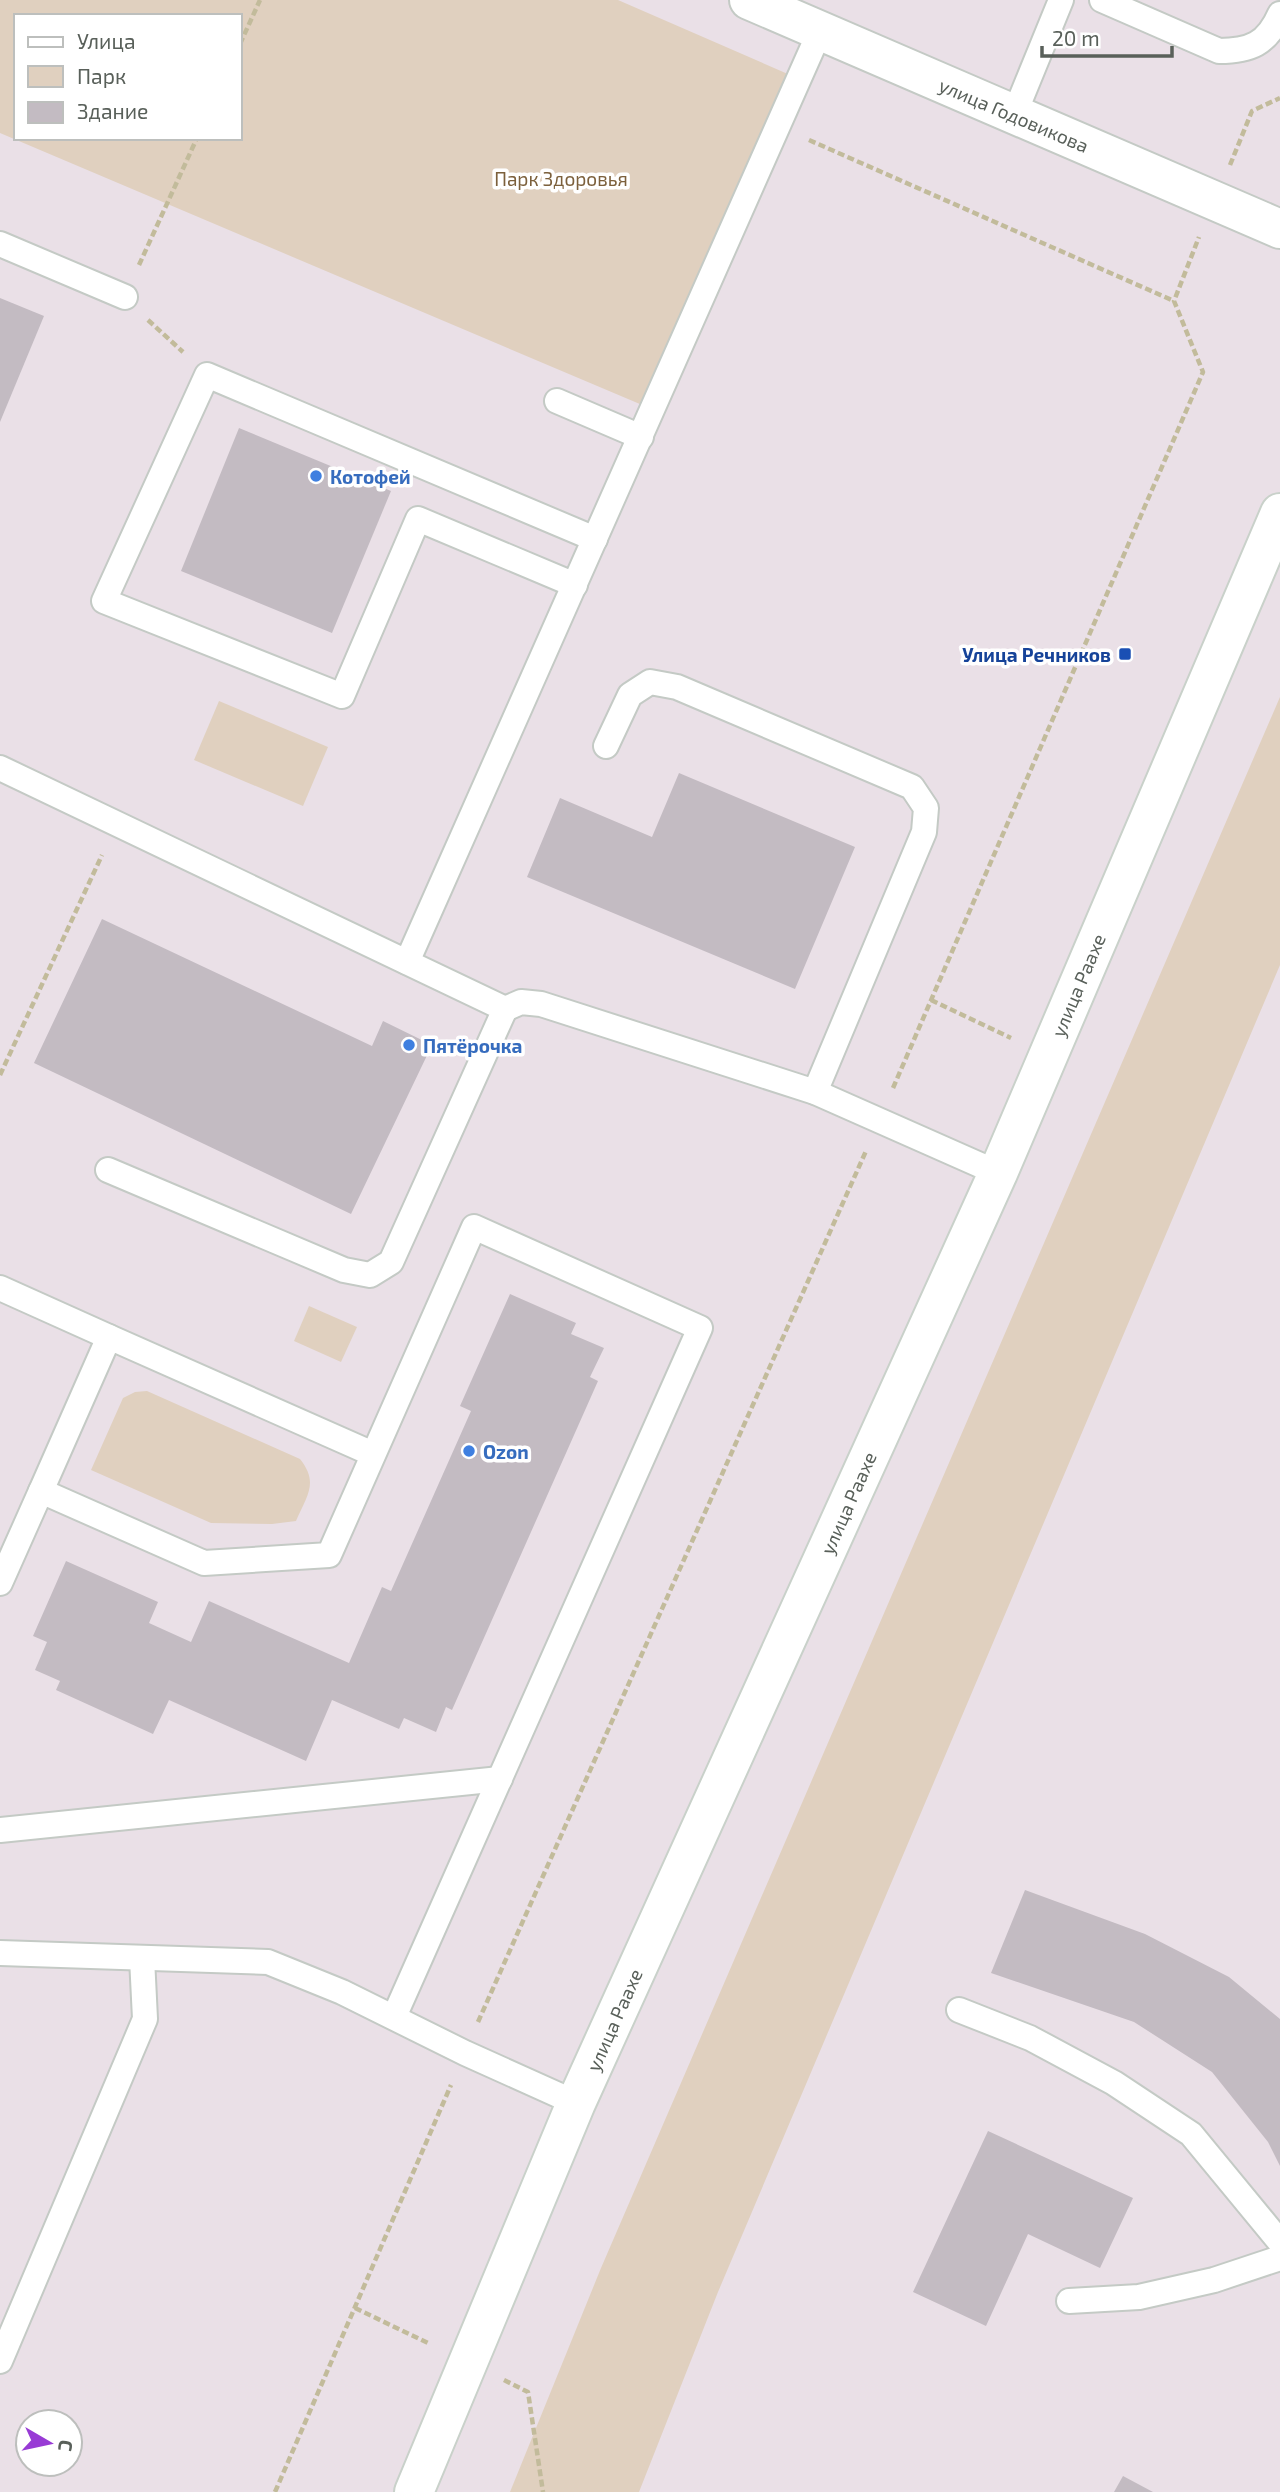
<svg xmlns="http://www.w3.org/2000/svg" width="1280" height="2492" viewBox="0 0 1280 2492" font-family="'Exo 2',sans-serif">
<rect width="100%" height="100%" fill="#eae0e7"/>
<g fill="#e0d0bf" fill-rule="evenodd">
<path d="M0 0H618L797 78 654 410 0 133ZM16 16H240V138H16Z"/>
<path d="M1280 697V965L718 2292 639 2492H510L601 2268Z"/>
<path d="M219 701 328 747 303 806 194 760Z"/>
<path d="M309 1306 357 1327 341 1362 294 1341Z"/>
<path d="M147 1391 300 1459C319 1483 307 1495 296 1521L272 1524 211 1523 91 1470 123 1398 135 1392Z"/>
</g>
<g fill="#c3bbc2">
<path d="M0 298 44 316 0 422Z"/>
<path d="M239 428 391 491 332 633 181 571Z"/>
<path d="M679 773 855 847 795 989 527 877 560 798 652 837Z"/>
<path d="M102 919 372 1046 383 1021 432 1045 351 1214 34 1063Z"/>
<path d="M510 1294 576 1323 571 1334 604 1348 590 1377 598 1381 452 1710 446 1707 436 1732 404 1718 399 1729 332 1700 306 1761 169 1700 153 1734 56 1690 60 1681 35 1670 47 1642 33 1636 66 1561 158 1602 149 1623 191 1642 209 1601 349 1663 382 1587 391 1591 471 1411 460 1406Z"/>
<path d="M1025 1890 1145 1934 1229 1977 1280 2019V2166L1268 2142 1212 2072 1134 2022 991 1973Z"/>
<path d="M988 2131 1133 2198 1100 2268 1028 2234 986 2326 913 2292Z"/>
<path d="M1123 2476 1153 2492H1114Z"/>
</g>
<g fill="none" stroke-linecap="round" stroke-linejoin="round">
<defs>
<g id="service">
<path d="M1102 0 1219 51C1250 51 1267 44 1280 14"/>
<path d="M1014 115 1061 0"/>
<path d="M0 244 125 297"/>
<path d="M557 401 641 437"/>
<path d="M575 585 418 519 342 696 104 601 207 375 595 539"/>
<path d="M606 746 630 695 650 682 677 687 912 787 926 808 924 832 815 1092"/>
<path d="M0 768 505 1009 391 1262 370 1275 344 1270 108 1170"/>
<path d="M407 962 820 31"/>
<path d="M505 1009 521 1002 541 1004 815 1092 998 1173"/>
<path d="M0 1288 109 1337"/>
<path d="M41 1491 109 1337 373 1454"/>
<path d="M0 1583 41 1491 204 1563 329 1555 474 1227 700 1328 394 2017"/>
<path d="M0 1830 500 1779"/>
<path d="M0 1953 268 1962 342 1992 465 2053 576 2103"/>
<path d="M959 2010 1030 2038 1114 2083 1191 2134 1280 2242"/>
<path d="M1069 2301 1139 2297 1214 2280 1280 2258"/>
<path d="M0 2361 145 2019 142 1958"/>
</g>
<path id="tertiary" d="M749 0 1280 229"/>
<path id="secondary" d="M414 2492 576 2103 998 1173 1280 513"/>
</defs>
<use href="#service" stroke="#c4cac5" stroke-width="28"/>
<use href="#tertiary" stroke="#c4cac5" stroke-width="42"/>
<use href="#secondary" stroke="#c9d1ca" stroke-width="42"/>
<g stroke="#c2bb9b" stroke-width="4.5" stroke-dasharray="7 3.5" stroke-linecap="butt">
<path d="M240 44 260 0"/>
<path d="M809 140 1174 301"/>
<path d="M1230 165 1252 111 1280 98"/>
<path d="M139 265 197 138"/>
<path d="M148 320 183 352"/>
<path d="M931 1000 1011 1038"/>
<path d="M0 1075 102 855"/>
<path d="M893 1088 1203 372 1174 301 1199 237"/>
<path d="M478 2022 866 1151"/>
<path d="M355 2308 430 2344"/>
<path d="M504 2380 528 2392 543 2492"/>
<path d="M275 2492 451 2085"/>
</g>
<use href="#service" stroke="#fff" stroke-width="24"/>
<use href="#tertiary" stroke="#fff" stroke-width="38"/>
<use href="#secondary" stroke="#fff" stroke-width="38"/>
</g>
<g fill="#3f7fe0" stroke="#fff" stroke-width="2.5">
<circle cx="316" cy="476" r="7"/>
<circle cx="409" cy="1045" r="7"/>
<circle cx="469" cy="1451" r="7"/>
</g>
<rect fill="#1a4fb4" stroke="#fff" stroke-width="2.5" x="1118" y="647" width="14" height="14" rx="3.5"/>
<g text-anchor="middle" dominant-baseline="central" stroke-width="7" stroke-linejoin="round" paint-order="stroke">
<g font-size="19" fill="#59605a" stroke="#fff">
<text transform="translate(1014 115) rotate(23)">улица Годовикова</text>
<text transform="translate(1078 985) rotate(-67)">улица Раахе</text>
<text transform="translate(848 1503) rotate(-66)">улица Раахе</text>
<text transform="translate(614 2020) rotate(-66)">улица Раахе</text>
</g>
<g font-size="19" fill="#7c603c" stroke="#fff">
<text x="561" y="178">Парк Здоровья</text>
</g>
<g font-size="19" font-weight="bold" fill="#366cbe" stroke="#fff" text-anchor="start">
<text x="330" y="476">Котофей</text>
<text x="423" y="1045">Пятёрочка</text>
<text x="483" y="1451">Ozon</text>
</g>
<g font-size="19" font-weight="bold" fill="#164399" stroke="#fff" text-anchor="end">
<text x="1111" y="654">Улица Речников</text>
</g>
</g>
<rect x="14" y="14" width="228" height="126" fill="#ffffff" stroke="#bdbfbd" stroke-width="2"/>
<rect x="28" y="37" width="35" height="10" fill="#ffffff" stroke="#bdbfbd" stroke-width="2"/>
<text x="77" y="49" font-size="21" fill="#59605a">Улица</text>
<rect x="28" y="66" width="35" height="21" fill="#e0d0bf" stroke="#bdbfbd" stroke-width="2"/>
<text x="77" y="84" font-size="21" fill="#59605a">Парк</text>
<rect x="28" y="102" width="35" height="21" fill="#c3bbc2" stroke="#bdbfbd" stroke-width="2"/>
<text x="77" y="119" font-size="21" fill="#59605a">Здание</text>
<g transform="translate(49 2443) rotate(99)"><circle r="33" fill="#ffffff" stroke="#bdbfbd" stroke-width="2"/>
<path d="M0-5L12 26L0 18L-12 26Z" fill="#983bd5"/>
<text y="-10" font-size="19" font-weight="bold" text-anchor="middle" fill="#59605a">С</text>
</g>
<path d="M1042 46v10h130v-10" fill="none" stroke="#59605a" stroke-width="3.5"/>
<text x="1052" y="46" font-size="21" fill="#59605a" stroke="#ffffff" stroke-width="5" paint-order="stroke">20 m</text>
</svg>
